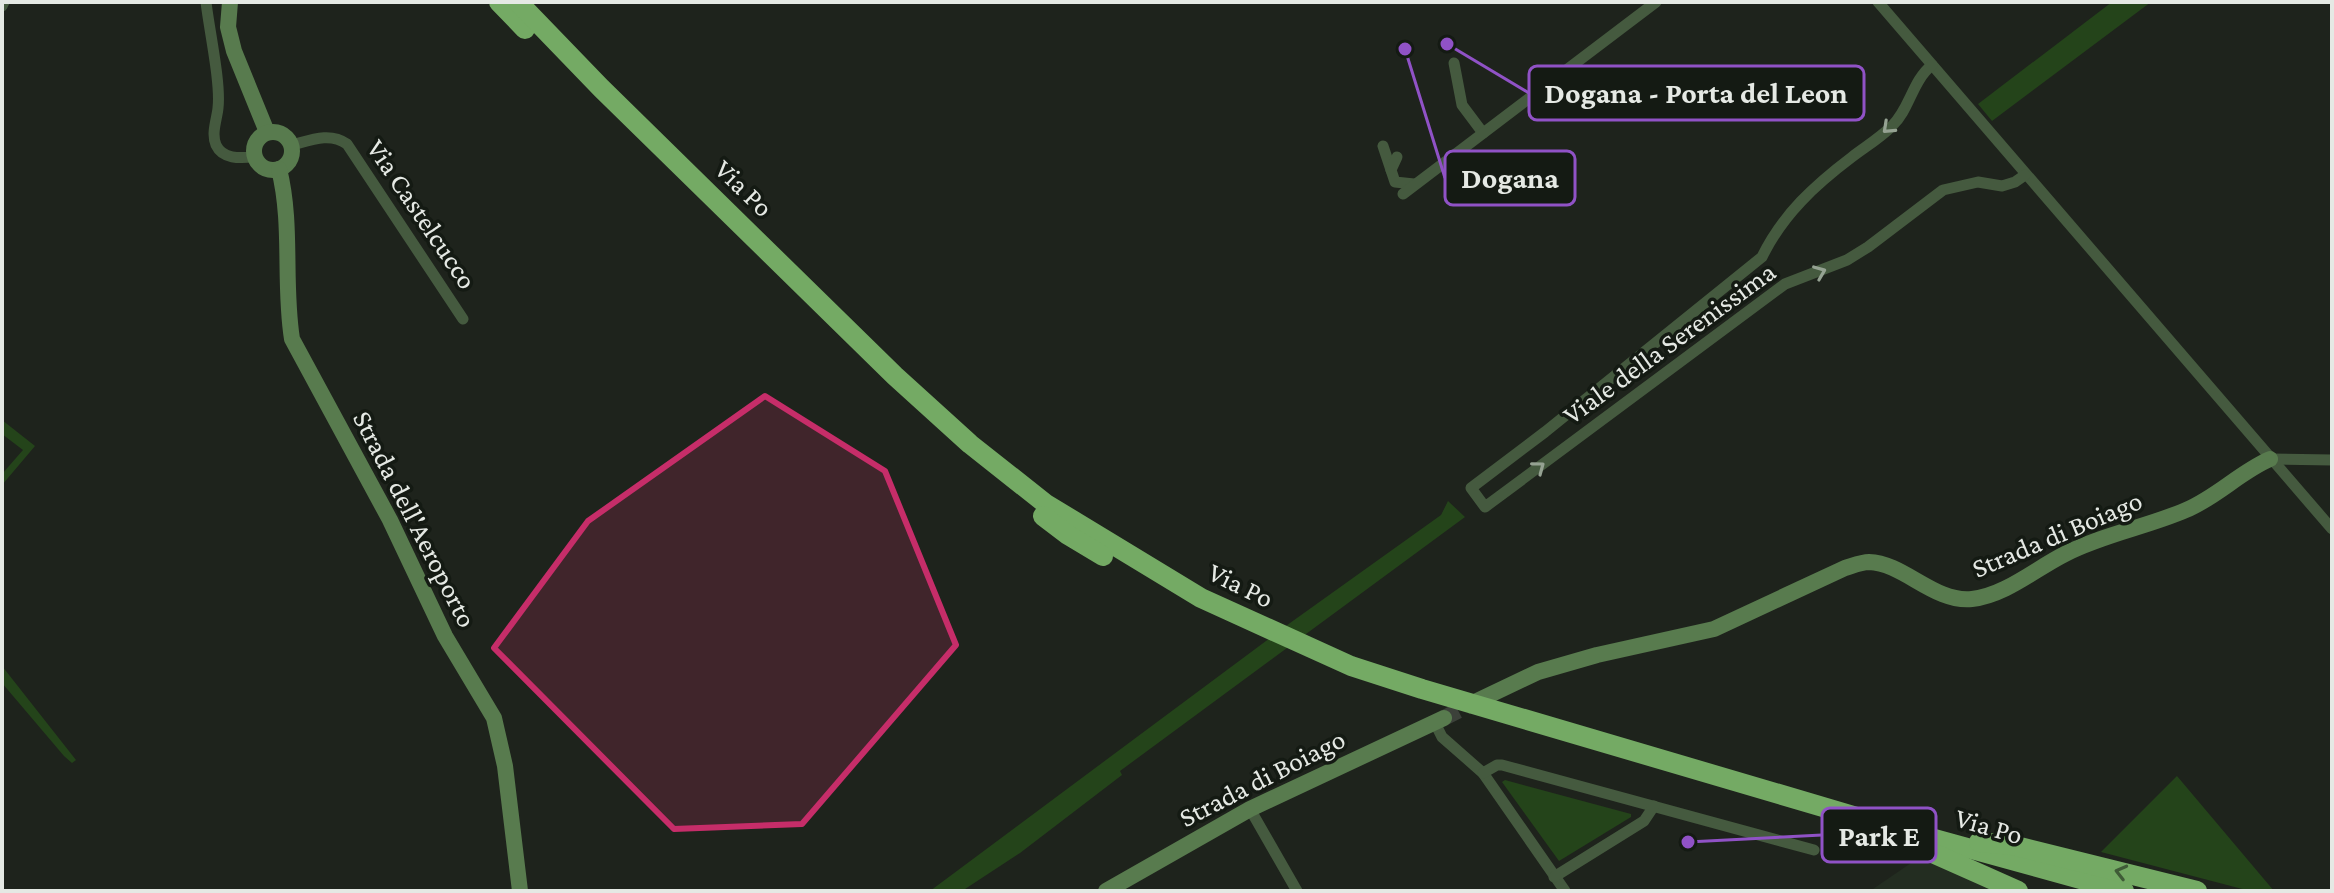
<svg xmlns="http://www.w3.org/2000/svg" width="2334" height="893" viewBox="0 0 2334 893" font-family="'Crimson Pro',serif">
<rect width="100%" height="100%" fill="#1e231c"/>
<path fill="#232d21" d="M1924 859 2009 891H1870L1914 861Z"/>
<g fill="#24441a">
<path d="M2112 2H2151L1992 121 1978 104Z"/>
<path d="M2 420 35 446 2 485V474L23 450 2 434Z"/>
<path d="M1448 501 1465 517 1120 771 1122 775 1020 853 962 891H930L1290 623 1441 515Z"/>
<path d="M2 666 76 760 72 763 64 756 2 683Z"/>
<path d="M2177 776 2274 891H2250L2101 852Z"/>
<path d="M1505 780 1631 814V817L1559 861 1502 782Z"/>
</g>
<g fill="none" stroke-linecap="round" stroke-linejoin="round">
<path stroke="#3c413a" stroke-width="16" stroke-dasharray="16 8" stroke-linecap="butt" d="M1444 718 1477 701"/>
<g stroke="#455a3f" stroke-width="11">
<path d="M206 2C209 29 221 83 218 108 217 119 211 133 216 145 223 160 241 158 255 157"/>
<path d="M1878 2 2332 529"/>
<path d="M2 6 4 2"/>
<path d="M1454 63 1462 105 1483 133"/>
<path d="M1932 65C1912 81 1910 109 1892 126 1880 138 1865 147 1852 157 1815 185 1783 214 1762 257L1545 432 1471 488 1485 507 1785 284 1847 260 1868 247 1943 190 1978 182 2002 186 2015 182 2025 175"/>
<path d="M292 145C311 140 330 132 347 144L463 319"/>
<path d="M1383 146 1391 170"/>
<path d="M1397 157 1391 170 1395 182 1414 184"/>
<path d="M1403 194 1656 2"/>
<path d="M2270 459 2332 460"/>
<path d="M1435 723 1442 737 1483 773 1565 891"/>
<path d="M1483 773 1497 765H1502L1814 850"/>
<path d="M1250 809 1297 891"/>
<path d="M1554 877 1644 821 1654 806"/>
</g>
<g stroke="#587b4e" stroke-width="16">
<path d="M230 2 228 27 234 51 267 132"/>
<circle cx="273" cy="151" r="19"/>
<path d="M279 169C293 225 283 283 292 339L390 520 445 636 494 718 505 766 520 891"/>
<path d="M1477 701 1538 672 1597 655 1714 629 1845 568C1852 566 1861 562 1869 562 1904 563 1934 603 1972 599 2006 595 2035 569 2065 554 2104 534 2147 527 2186 510 2217 497 2240 472 2270 459"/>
<path d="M1106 891 1250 809 1444 718"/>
</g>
<g stroke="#74aa64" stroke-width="20">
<path d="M499 2 525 29"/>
<path d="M518 2 601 88 895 376 970 444 1046 504 1201 598 1351 666 1422 689 1884 825 2124 891"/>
<path d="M1043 516 1068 535 1103 556"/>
<path d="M1979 842 2012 845 2197 891"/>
<path d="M1926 850 2018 891"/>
</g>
</g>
<defs><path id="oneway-chevron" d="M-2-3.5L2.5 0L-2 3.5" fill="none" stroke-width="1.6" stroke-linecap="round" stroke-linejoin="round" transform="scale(2)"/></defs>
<g stroke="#95a292">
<use href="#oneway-chevron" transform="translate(1888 128) rotate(137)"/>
<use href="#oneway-chevron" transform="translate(1820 272) rotate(-22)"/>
<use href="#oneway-chevron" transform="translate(1539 467) rotate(-37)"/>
</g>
<use stroke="#3f5b37" href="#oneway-chevron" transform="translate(2121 872) rotate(-166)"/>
<path fill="#c62d69" fill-opacity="0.2" stroke="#c62d69" stroke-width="6" stroke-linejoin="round" d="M765 396 885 471 956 645 802 824 674 829 494 648 588 521Z"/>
<g text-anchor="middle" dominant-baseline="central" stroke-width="7" stroke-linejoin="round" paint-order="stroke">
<g font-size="28" fill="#e5e9e4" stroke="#141a13">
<text transform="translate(744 188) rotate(44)">Via Po</text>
<text transform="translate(422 214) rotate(56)">Via Castelcucco</text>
<text transform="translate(1669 343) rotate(-36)">Viale della Serenissima</text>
<text transform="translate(415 519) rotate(63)">Strada dell'Aeroporto</text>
<text transform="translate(2057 534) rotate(-23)">Strada di Boiago</text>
<text transform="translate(1241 585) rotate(26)">Via Po</text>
<text transform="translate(1262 778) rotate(-27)">Strada di Boiago</text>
<text transform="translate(1989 826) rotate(16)">Via Po</text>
</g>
</g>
<path fill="none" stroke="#9052c6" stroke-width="3" d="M1447 44L1529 93M1405 49L1445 178M1688 842L1822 835"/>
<g fill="#9052c6" stroke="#141a13" stroke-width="3">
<circle cx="1447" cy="44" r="8"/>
<circle cx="1405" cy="49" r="8"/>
<circle cx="1688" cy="842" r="8"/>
</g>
<g fill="#141a13" stroke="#9052c6" stroke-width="3">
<rect x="1529" y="66" width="335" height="54" rx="8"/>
<rect x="1445" y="151" width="130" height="54" rx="8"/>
<rect x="1822" y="808" width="114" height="54" rx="8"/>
</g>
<g font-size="30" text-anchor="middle" font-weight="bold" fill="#e5e9e4">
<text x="1696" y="103">Dogana - Porta del Leon</text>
<text x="1510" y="188">Dogana</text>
<text x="1879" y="846">Park E</text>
</g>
<rect width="2334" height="893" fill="none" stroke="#e5e9e4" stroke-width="8"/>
</svg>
